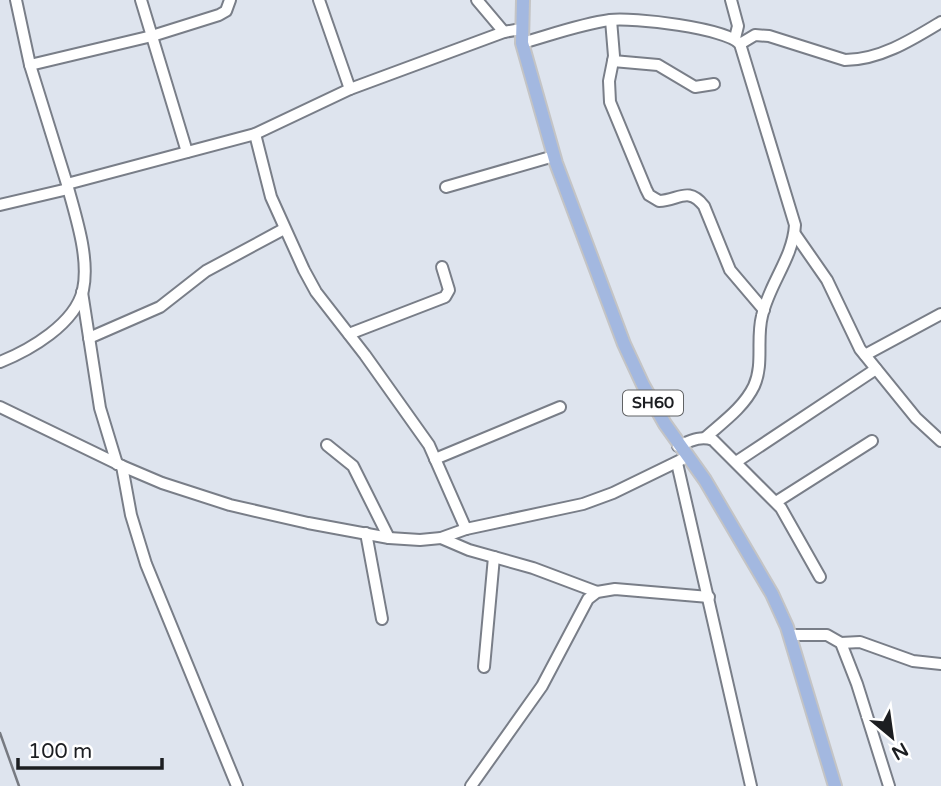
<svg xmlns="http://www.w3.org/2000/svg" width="941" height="786" viewBox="0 0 941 786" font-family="'Varela Round',sans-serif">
<rect width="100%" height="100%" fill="#dee4ee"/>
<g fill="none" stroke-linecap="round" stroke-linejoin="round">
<defs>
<g id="minor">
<path d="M16 0 30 65 67 184 255 134 350 89 504 32 521 29"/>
<path d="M141 0 187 152"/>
<path d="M319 0 350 89"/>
<path d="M477 0 504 32"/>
<path d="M731 0 738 26 735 38"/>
<path d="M611 20 614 56 609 81 610 102 646 189 649 195 659 201C679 200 688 186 704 206L730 270 764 310"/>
<path d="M522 43C551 35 580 24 610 20 632 17 727 28 740 44L795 225C793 258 769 284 762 316 756 339 764 364 754 386 744 407 723 422 706 437"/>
<path d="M740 44 755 35 769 36 845 60C880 60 913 39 941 22"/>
<path d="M613 61 658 65 695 87 714 84"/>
<path d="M30 65 152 36 219 15 226 11 230 0"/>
<path d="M255 134 271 197 304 270 316 292 365 355 429 445 466 529"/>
<path d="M446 187 554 156"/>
<path d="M0 205 68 189"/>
<path d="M795 234 827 280 860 349 916 418 941 441"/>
<path d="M82 292 100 408 117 464"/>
<path d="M349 334 445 297 449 290 442 267"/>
<path d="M89 338 160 307 206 271 284 229"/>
<path d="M865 355 941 314"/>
<path d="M0 362C30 350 75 324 83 290 90 257 75 215 67 184"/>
<path d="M0 407 122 466 162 483 230 505 308 523 389 538 420 540 441 538 466 529 583 504 613 493 687 457"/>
<path d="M327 445 353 466 389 538"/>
<path d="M678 446C690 441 701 435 713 440L781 508 820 577"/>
<path d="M435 459 560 407"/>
<path d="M736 462 876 369"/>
<path d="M677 463 751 786"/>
<path d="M122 466 131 515 146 564 237 786"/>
<path d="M776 502 872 441"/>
<path d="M366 533 382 619"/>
<path d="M441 538 469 550 533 568 597 592"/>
<path d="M790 635H827L841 643 857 684 889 786"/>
<path d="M841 643 860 642 913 661 941 664"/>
<path d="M484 667 494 557"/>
<path d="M471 786 542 686 588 599 597 592 615 589 709 597"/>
</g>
<path id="major" d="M523 0 522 43 556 163 624 344 643 385 665 424 705 480 772 594 787 627 835 786"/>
</defs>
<use href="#minor" stroke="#797e88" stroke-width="14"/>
<use href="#major" stroke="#c4c4c5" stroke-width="16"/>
<use href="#minor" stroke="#fff" stroke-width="10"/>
<use href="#major" stroke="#a3b8e0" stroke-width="12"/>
<path stroke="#777a81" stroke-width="2.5" d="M0 733 19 786"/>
</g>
<g text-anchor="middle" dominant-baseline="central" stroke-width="7" stroke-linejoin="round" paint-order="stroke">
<rect fill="#fff" stroke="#606264" stroke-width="2" x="623" y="390.5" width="60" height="25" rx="5"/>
<g font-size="16" font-weight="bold" fill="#1c1e21">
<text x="653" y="403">SH60</text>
</g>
</g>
<g transform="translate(892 737) rotate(151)" stroke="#ffffff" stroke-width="5" paint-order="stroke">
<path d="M0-5L12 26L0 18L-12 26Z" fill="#1c1e21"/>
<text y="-10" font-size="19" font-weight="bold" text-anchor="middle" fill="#1c1e21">N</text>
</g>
<path d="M18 758v10h144v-10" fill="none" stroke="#1c1e21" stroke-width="3.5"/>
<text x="28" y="758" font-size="21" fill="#1c1e21" stroke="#ffffff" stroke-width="5" paint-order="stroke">100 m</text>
</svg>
